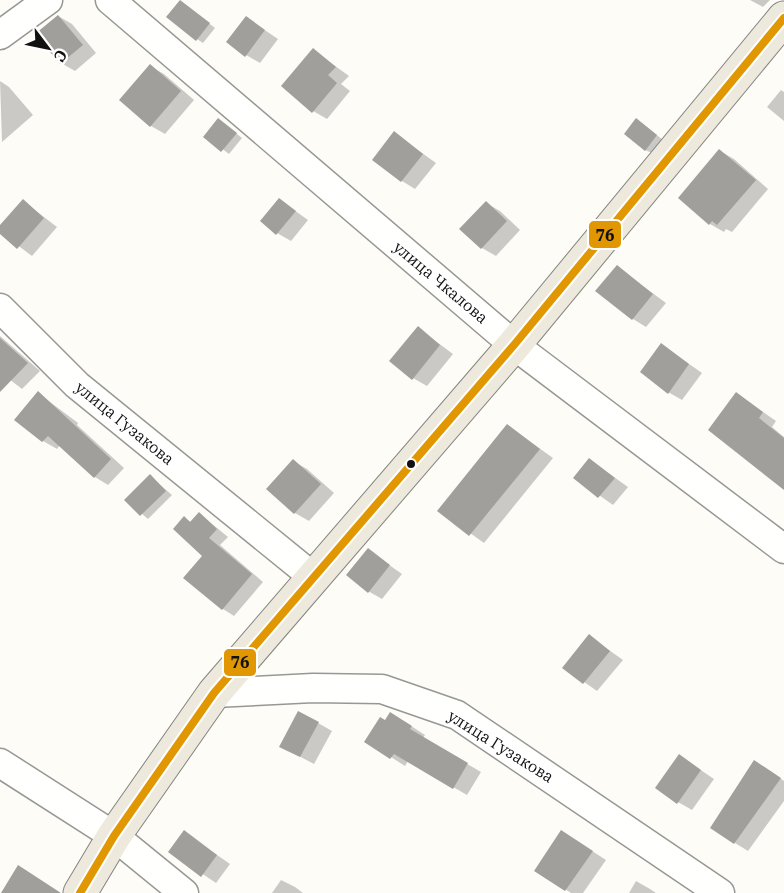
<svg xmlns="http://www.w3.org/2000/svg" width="784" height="893" viewBox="0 0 784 893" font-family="'IBM Plex Serif',serif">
<rect width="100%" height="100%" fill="#fdfcf7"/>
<g fill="#0003">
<path d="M750 0H770L763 7Z"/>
<path d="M186 5 215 28 203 43 197 39Z"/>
<path d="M58 16 72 24 96 53 75 71 61 63 37 34Z"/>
<path d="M247 18 278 39 260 63 246 55Z"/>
<path d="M313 50 349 76 341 84 350 91 327 119 313 111Z"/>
<path d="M150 66 164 74 194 100 165 134 151 126 121 100Z"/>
<path d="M0 81 9 87 33 115 2 142Z"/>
<path d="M781 90 784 92V121L767 107Z"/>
<path d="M219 120 242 138 229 154 205 136Z"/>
<path d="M643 124 663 140 652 153 645 150Z"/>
<path d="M394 133 436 163 415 189 402 181Z"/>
<path d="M720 151 734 159 768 189 732 232 726 229 724 232 710 224 680 198Z"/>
<path d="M280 200 308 220 291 241 277 233Z"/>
<path d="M23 201 57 227 32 256 0 232V227Z"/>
<path d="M486 203 500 211 520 230 496 256 482 248 462 229Z"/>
<path d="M617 267 666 303 646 327 633 319Z"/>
<path d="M418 328 453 354 427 386 413 378Z"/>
<path d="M0 336 40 371 22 389 0 372Z"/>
<path d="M662 345 702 373 682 400 668 392Z"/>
<path d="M38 393 78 423 77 425 124 468 108 485 95 477 60 445 57 449 43 441 16 419Z"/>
<path d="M737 394 776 421 772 427 784 437V488Z"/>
<path d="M508 426 553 458 484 543 439 511Z"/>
<path d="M590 460 628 487 613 505 575 478Z"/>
<path d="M293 461 307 469 334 493 309 521 295 513 268 489Z"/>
<path d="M150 476 172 495 148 519 126 500Z"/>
<path d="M200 514 228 537 220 545 263 582 234 616 223 609 204 556 184 518 191 522Z"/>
<path d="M368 550 402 574 382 599 368 591Z"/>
<path d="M589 636 623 660 597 691 564 668Z"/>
<path d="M405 722 425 735 423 738 481 772 467 795 408 761 405 766 366 741Z"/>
<path d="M318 723 332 731 314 764 295 754Z"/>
<path d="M680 756 714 779 692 810 678 802Z"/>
<path d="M769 770 784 781V801L748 851 735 843Z"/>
<path d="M184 832 230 864 216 883 170 852Z"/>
<path d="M575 840 606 860 583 893H571L536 870Z"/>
<path d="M281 880 295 887 303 893H272Z"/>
<path d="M636 881 650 889 656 893H629Z"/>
</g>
<g fill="#a19f9c">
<path d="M180 0 210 23 196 41 166 17Z"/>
<path d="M58 15 83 45 60 64 35 34Z"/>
<path d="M246 16 265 30 245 57 226 42Z"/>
<path d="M313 48 336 67 328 75 337 83 312 113 281 86Z"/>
<path d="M150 64 181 91 150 127 119 100Z"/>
<path d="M218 118 237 133 221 152 203 137Z"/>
<path d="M636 118 657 135 645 151 624 134Z"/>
<path d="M394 131 423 154 401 182 372 160Z"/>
<path d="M719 149 756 180 717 225 712 221 709 225 678 198Z"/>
<path d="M279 198 296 211 276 235 260 221Z"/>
<path d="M23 199 44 218 17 249 0 234V225Z"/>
<path d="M486 201 507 221 481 249 459 229Z"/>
<path d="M617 265 653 294 632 320 595 291Z"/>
<path d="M418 326 440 345 412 380 389 361Z"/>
<path d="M0 338 28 363 0 392Z"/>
<path d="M661 343 689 364 668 394 640 372Z"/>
<path d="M38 391 111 459 94 478 48 436 42 442 14 420Z"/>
<path d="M736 392 763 412 759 418 784 438V490L708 430Z"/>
<path d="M507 424 540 449 469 536 437 511Z"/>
<path d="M589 458 615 478 598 498 573 478Z"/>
<path d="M293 459 321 484 294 514 266 489Z"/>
<path d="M150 474 166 491 140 516 124 500Z"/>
<path d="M199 512 217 529 209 538 252 574 222 610 183 578 202 556 173 529 184 516 190 522Z"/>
<path d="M368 548 390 565 368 593 346 575Z"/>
<path d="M589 634 610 651 583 684 562 668Z"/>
<path d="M298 711 319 722 300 757 279 747Z"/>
<path d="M390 712 412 726 410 729 468 763 453 789 394 754 390 759 364 742 380 717 385 720Z"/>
<path d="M679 754 701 770 677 804 655 788Z"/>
<path d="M754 760 781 778 734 844 710 828Z"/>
<path d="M184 830 217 855 201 877 168 852Z"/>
<path d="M561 830 593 851 565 891 534 871Z"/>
<path d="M18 865 61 893H1Z"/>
</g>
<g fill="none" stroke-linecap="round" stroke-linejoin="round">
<defs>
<g id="minor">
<path d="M110 0 514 345 784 549"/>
<path d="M0 35 48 0"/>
<path d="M0 308 77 385 312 576"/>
<path d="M214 693 313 688 382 689 457 715 720 893"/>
<path d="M0 763 114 836 184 893"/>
</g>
<path id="major" d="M80 893 114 836 214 693 514 345 784 18"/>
</defs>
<use href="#minor" stroke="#979795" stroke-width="31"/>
<use href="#major" stroke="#858482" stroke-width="35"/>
<use href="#minor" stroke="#fffffe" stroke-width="28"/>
<use href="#major" stroke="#ede9dc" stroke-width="33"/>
<defs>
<path id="bus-1" d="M80 893 114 836 214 693 514 345 784 18"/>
</defs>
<use href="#bus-1" stroke="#fff" stroke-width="12"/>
<use href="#bus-1" stroke="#e09702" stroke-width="8"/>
</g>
<circle fill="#111" stroke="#fff" stroke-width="2" cx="411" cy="464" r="5"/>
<g text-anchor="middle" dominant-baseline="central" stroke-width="6" stroke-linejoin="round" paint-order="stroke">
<g font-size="16" fill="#111" stroke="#fff">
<text transform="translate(441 282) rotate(40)">улица Чкалова</text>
<text transform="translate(125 423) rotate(39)">улица Гузакова</text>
<text transform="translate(501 746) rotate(32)">улица Гузакова</text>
</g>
</g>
<g stroke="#fff" stroke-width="2">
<rect x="588" y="220" width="34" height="29" rx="6" fill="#e09702"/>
<rect x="223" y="648" width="34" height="29" rx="6" fill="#e09702"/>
</g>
<g font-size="16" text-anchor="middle" font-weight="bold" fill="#111">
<text x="605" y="241">76</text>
<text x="240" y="668">76</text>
</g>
<g transform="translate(48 48) rotate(122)" stroke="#ffffff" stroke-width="4.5" paint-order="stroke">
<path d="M0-4.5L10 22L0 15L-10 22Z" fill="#111111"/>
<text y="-9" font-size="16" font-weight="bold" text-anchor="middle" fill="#111111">С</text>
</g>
</svg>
